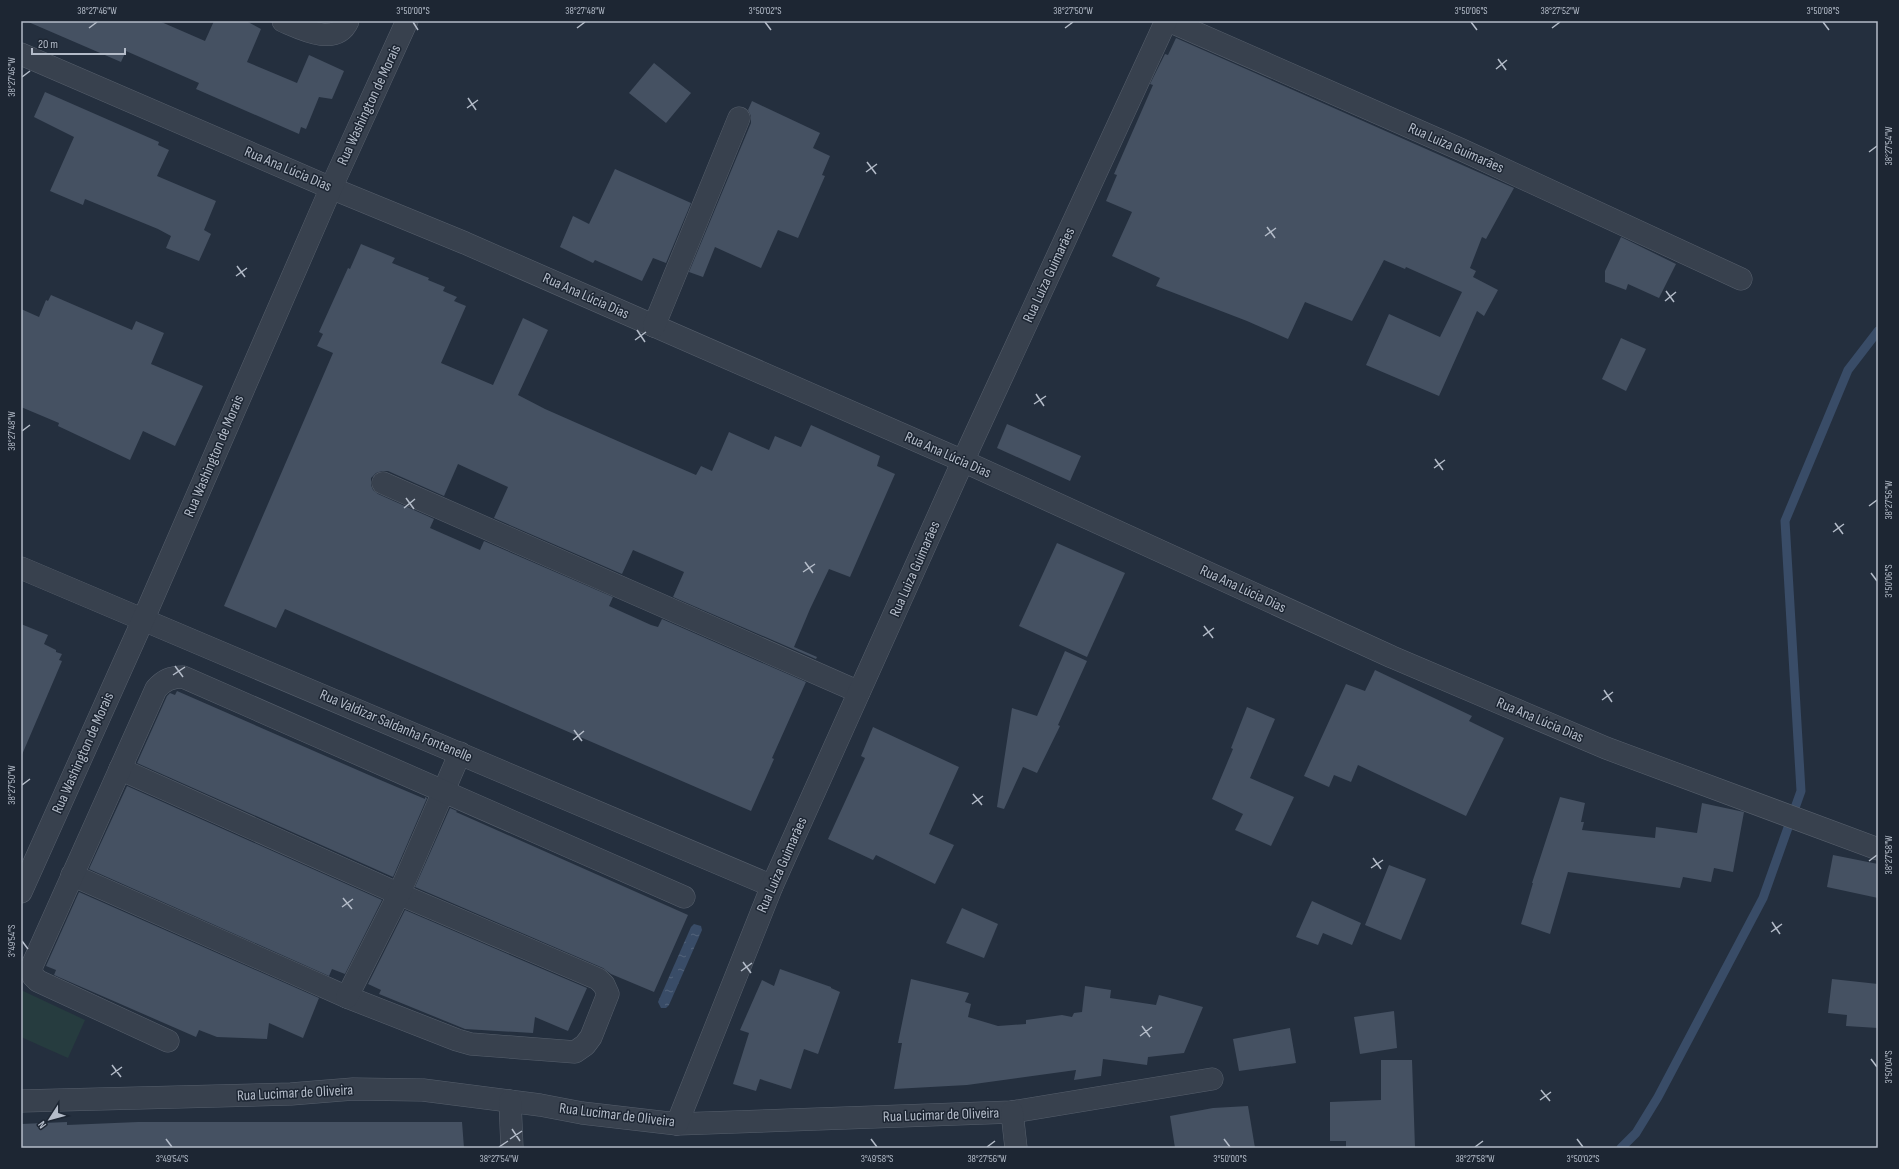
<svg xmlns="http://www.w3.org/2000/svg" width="1899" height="1169" viewBox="0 0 1899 1169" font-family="'Sofia Sans Condensed',sans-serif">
<defs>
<pattern id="water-ripples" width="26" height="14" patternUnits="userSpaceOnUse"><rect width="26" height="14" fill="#394c67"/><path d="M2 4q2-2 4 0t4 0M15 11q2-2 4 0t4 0" fill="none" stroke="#53647b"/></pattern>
</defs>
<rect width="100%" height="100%" fill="#242f3e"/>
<path fill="#263c3f" d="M21 990 85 1020 68 1058 21 1037Z"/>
<path fill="url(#water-ripples)" d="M694 924 701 926 702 930 669 1005 666 1008H661L658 1002 691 927Z"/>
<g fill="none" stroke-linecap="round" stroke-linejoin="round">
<path stroke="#394c67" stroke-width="9" d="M1621 1148 1636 1133 1658 1097 1763 898 1801 791 1785 521 1848 370 1878 331"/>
</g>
<g fill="#455162">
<path d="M26 21H159L205 41 214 21H246L261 29 247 62 297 83 309 55 344 71 332 99 319 97 306 129 301 127 299 134 196 89 199 83 126 51 121 62Z"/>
<path d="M1176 38 1514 188 1486 239 1482 237 1470 268 1476 271 1473 277 1498 290 1484 316 1477 311 1439 396 1366 365 1389 314 1440 337 1462 292 1406 267 1405 269 1384 260 1352 321 1305 302 1288 339 1247 321 1156 286 1160 278 1112 256 1132 212 1106 201 1117 175 1114 174 1153 85 1150 84 1165 54 1168 55Z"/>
<path d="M654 63 691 93 666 123 629 93Z"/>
<path d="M45 92 159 142 158 145 169 150 157 176 216 201 204 230 211 234 199 261 166 248 171 236 158 229 85 199 83 205 50 191 74 137 34 117Z"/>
<path d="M752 101 820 133 813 148 830 156 822 175 825 176 798 238 778 230 761 268 715 247 703 277 689 272 751 123V116L748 110Z"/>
<path d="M615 169 691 203 666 263 653 258 642 281 595 260 593 263 560 247 573 216 589 224Z"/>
<path d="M1621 237 1676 264 1659 298 1628 284 1626 290 1605 282V271Z"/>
<path d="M361 244 395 258 392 263 429 278 428 280 445 287 443 291 457 297 454 301 466 306 441 363 493 385 523 318 548 330 518 395 545 409 629 446 696 475 701 466 712 471 729 432 769 450 775 436 801 447 811 425 880 456 877 466 895 474 850 577 829 569 810 609 794 647 817 657 816 659 673 597 684 572 633 550 622 574 494 518 508 487 458 464 444 496 388 471H382L376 473 371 478V485L373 490 378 494 434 519 430 528 480 550 484 541 613 597 609 606 651 625 658 627 662 619 806 682 772 758 774 759 751 811 285 609 276 628 224 606 333 353 317 346 323 334 319 332 348 268 350 269Z"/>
<path d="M51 295 132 330 136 321 164 333 151 364 203 386 175 446 143 431 130 460 58 426 59 423 21 407V309L39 317 46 300 48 301Z"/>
<path d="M1621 338 1646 349 1626 391 1602 379Z"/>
<path d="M1007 424 1081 456 1070 481 997 448Z"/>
<path d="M1057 543 1125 573 1087 657 1019 626Z"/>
<path d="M21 624 48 635 44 644 56 650V652L62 654 59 660 62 661 21 757Z"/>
<path d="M1065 651 1087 661 1058 725 1060 726 1037 773 1023 767 1004 809 997 807 1012 708 1037 716Z"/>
<path d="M1375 670 1472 716 1469 721 1504 738 1466 816 1358 765 1351 782 1334 775 1329 787 1304 776 1346 684 1365 691Z"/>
<path d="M177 691 378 779 425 799V797L427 798 393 877 137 763 167 696 170 693 175 695Z"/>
<path d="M1247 707 1275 719 1250 778 1294 797 1271 846 1235 830 1243 814 1212 799 1233 749 1231 748Z"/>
<path d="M873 727 959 767 929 834 954 845 935 884 876 855 873 860 828 839 865 758 861 756Z"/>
<path d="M127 786 382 900 345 974 332 969 329 976 89 869Z"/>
<path d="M1560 797 1585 803 1581 822H1584L1582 830 1655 838 1656 827 1697 833 1702 803 1744 812 1733 872 1714 868 1711 882 1683 877 1680 888 1568 872 1550 934 1521 924 1533 883H1532Z"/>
<path d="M450 808 457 811 456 812 688 915 654 992 611 974 603 968 415 887Z"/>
<path d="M1833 855 1878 864V898L1827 887Z"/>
<path d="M1389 865 1426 879 1401 940 1365 925Z"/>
<path d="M79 892 319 998 303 1038 269 1023 267 1039 217 1037 199 1030 196 1037 54 975 56 970 46 966Z"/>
<path d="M1312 901 1361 923 1352 945 1323 933 1318 945 1296 937Z"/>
<path d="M962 908 998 924 984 958 946 943Z"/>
<path d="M405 910 587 988 568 1031 535 1017 533 1033 465 1029 379 994 381 990 368 984Z"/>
<path d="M780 969 831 987V988L840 992 818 1054 804 1049 791 1089 760 1079 756 1091 733 1084 749 1033 740 1030 762 980 774 986Z"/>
<path d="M911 979 969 993 965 1002 971 1004 968 1017 998 1026 1026 1024V1020L1062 1015 1072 1017 1074 1013 1082 1012 1085 986 1111 990 1110 998 1156 1005 1159 995 1203 1007 1184 1053 1148 1057 1147 1065 1103 1059 1101 1076 1074 1080 1076 1070 967 1085 894 1089 902 1043H898Z"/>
<path d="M1832 979 1878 984V1028L1846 1026 1847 1015 1828 1013Z"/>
<path d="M1394 1011 1397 1048 1360 1054 1354 1017Z"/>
<path d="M1290 1028 1296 1063 1239 1071 1233 1039Z"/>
<path d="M1381 1060H1412L1415 1148H1346V1141H1330V1102L1381 1100Z"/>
<path d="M1248 1106 1255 1148H1175L1170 1116 1213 1108Z"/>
<path d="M67 1122V1125L138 1122H462L464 1148H21V1124Z"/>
</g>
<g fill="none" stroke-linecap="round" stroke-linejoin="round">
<defs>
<g id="minor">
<path d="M283 21C302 29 336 47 348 21"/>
<path d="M1169 21 1462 150 1741 279"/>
<path d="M21 54 331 188 465 243 963 461 1392 657 1606 748 1878 849"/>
<path d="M654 326 739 118"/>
<path d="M383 483 859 692"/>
<path d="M21 568 772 886"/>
<path d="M72 875 347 997 457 1040 471 1044 575 1052 585 1045 591 1037 608 994 604 985 598 979 399 894 120 769"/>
<path d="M21 892 143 620 331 188 407 21"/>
<path d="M347 997 399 894 460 753"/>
<path d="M168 1041 38 981 33 976 31 968 156 689C164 680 171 677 183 677L684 897"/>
<path d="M21 1101 291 1094 353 1089 423 1090 540 1105 582 1113 677 1124 1012 1112 1212 1079"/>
<path d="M510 1101 512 1148"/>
<path d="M1012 1112 1016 1148"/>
<path d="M677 1124 772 886 963 461 1166 21"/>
</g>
</defs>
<use href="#minor" stroke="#565f6c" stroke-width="23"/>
<use href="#minor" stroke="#38414e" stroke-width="22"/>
</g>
<path fill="none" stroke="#b4bcc9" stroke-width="1.5" d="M413 22 418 30M765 22 771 30M1471 22 1477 30M1823 22 1829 30M89 28 97 22M577 28 585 22M1065 28 1073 22M1552 28 1560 22M1498 59 1506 70M1496 69 1507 60M22 77 30 71M468 98 476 110M467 108 478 100M1869 152 1877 146M867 162 876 174M866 172 877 164M1267 227 1275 238M1265 236 1276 228M237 266 245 277M236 276 247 268M1666 291 1674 302M1665 301 1676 292M637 330 645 342M635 340 646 332M1036 394 1044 406M1034 404 1046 396M22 431 30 425M1435 459 1443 470M1434 468 1445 460M406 498 414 509M1869 506 1877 500M404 508 415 499M1835 523 1843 534M1833 532 1844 524M805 562 813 573M803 572 815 564M1871 573 1877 581M1204 626 1213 638M1203 636 1214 628M175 666 183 677M173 675 185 667M1604 690 1612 702M1602 700 1613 692M574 730 582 741M573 740 584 731M22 785 30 779M973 794 982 805M972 804 983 796M1373 858 1381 869M1869 861 1877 855M1371 868 1383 860M343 898 352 909M342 907 353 899M1772 922 1780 934M1771 932 1782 924M22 941 28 949M743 962 751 973M741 971 752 963M1142 1026 1150 1037M1140 1036 1152 1027M1871 1059 1877 1067M112 1065 121 1077M111 1075 122 1067M1541 1090 1550 1101M1540 1100 1551 1092M512 1129 520 1141M166 1139 172 1147M510 1139 522 1131M871 1139 877 1147M1224 1139 1230 1147M1577 1139 1583 1147M499 1147 508 1141M987 1147 995 1141M1475 1147 1483 1141"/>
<g text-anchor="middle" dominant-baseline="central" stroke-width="3" stroke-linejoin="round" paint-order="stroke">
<g font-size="15" fill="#b4bcc9" stroke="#1d2633">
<text transform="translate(369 105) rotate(-65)">Rua Washington de Morais</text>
<text transform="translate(1456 148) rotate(24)">Rua Luiza Guimarães</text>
<text transform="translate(288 169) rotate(23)">Rua Ana Lúcia Dias</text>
<text transform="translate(1049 275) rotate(-65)">Rua Luiza Guimarães</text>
<text transform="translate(586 296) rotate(24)">Rua Ana Lúcia Dias</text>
<text transform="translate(948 455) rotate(24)">Rua Ana Lúcia Dias</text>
<text transform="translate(214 456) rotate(-67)">Rua Washington de Morais</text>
<text transform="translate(915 569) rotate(-66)">Rua Luiza Guimarães</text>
<text transform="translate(1243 589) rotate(25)">Rua Ana Lúcia Dias</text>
<text transform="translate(1540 720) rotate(23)">Rua Ana Lúcia Dias</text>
<text transform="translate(396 726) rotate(23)">Rua Valdizar Saldanha Fontenelle</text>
<text transform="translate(83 753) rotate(-66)">Rua Washington de Morais</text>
<text transform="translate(782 865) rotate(-66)">Rua Luiza Guimarães</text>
<text transform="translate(295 1093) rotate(-3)">Rua Lucimar de Oliveira</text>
<text transform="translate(617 1115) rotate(7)">Rua Lucimar de Oliveira</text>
<text transform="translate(941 1115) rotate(-2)">Rua Lucimar de Oliveira</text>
</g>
</g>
<rect width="1899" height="1169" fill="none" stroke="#1d2633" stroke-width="44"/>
<g transform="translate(50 1119) rotate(234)" stroke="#1d2633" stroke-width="3" paint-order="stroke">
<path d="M0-3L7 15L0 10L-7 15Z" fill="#b4bcc9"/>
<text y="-6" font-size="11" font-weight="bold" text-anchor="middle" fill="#b4bcc9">N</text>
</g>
<path d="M32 48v6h93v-6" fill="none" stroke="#b4bcc9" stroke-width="2"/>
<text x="38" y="48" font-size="12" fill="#b4bcc9" stroke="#1d2633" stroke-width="3" paint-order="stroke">20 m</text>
<rect x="22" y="22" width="1855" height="1125" fill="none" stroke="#b4bcc9" stroke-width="1.5"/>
<g font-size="10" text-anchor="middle" fill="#b4bcc9">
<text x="97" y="14">38°27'46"W</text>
<text x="413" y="14">3°50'00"S</text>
<text x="585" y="14">38°27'48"W</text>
<text x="765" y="14">3°50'02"S</text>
<text x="1073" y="14">38°27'50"W</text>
<text x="1471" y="14">3°50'06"S</text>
<text x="1560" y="14">38°27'52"W</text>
<text x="1823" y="14">3°50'08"S</text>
<text transform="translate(11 77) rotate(-90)" y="4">38°27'46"W</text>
<text transform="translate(1888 146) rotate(-90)" y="4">38°27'54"W</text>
<text transform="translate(11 431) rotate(-90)" y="4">38°27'48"W</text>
<text transform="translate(1888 500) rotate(-90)" y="4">38°27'56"W</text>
<text transform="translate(1888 581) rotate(-90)" y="4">3°50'06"S</text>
<text transform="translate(11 785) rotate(-90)" y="4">38°27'50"W</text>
<text transform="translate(1888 855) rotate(-90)" y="4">38°27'58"W</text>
<text transform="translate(11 941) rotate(-90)" y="4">3°49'54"S</text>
<text transform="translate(1888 1067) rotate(-90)" y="4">3°50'04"S</text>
<text x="172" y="1162">3°49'54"S</text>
<text x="499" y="1162">38°27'54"W</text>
<text x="877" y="1162">3°49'58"S</text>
<text x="987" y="1162">38°27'56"W</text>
<text x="1230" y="1162">3°50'00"S</text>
<text x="1475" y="1162">38°27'58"W</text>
<text x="1583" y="1162">3°50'02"S</text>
</g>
</svg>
